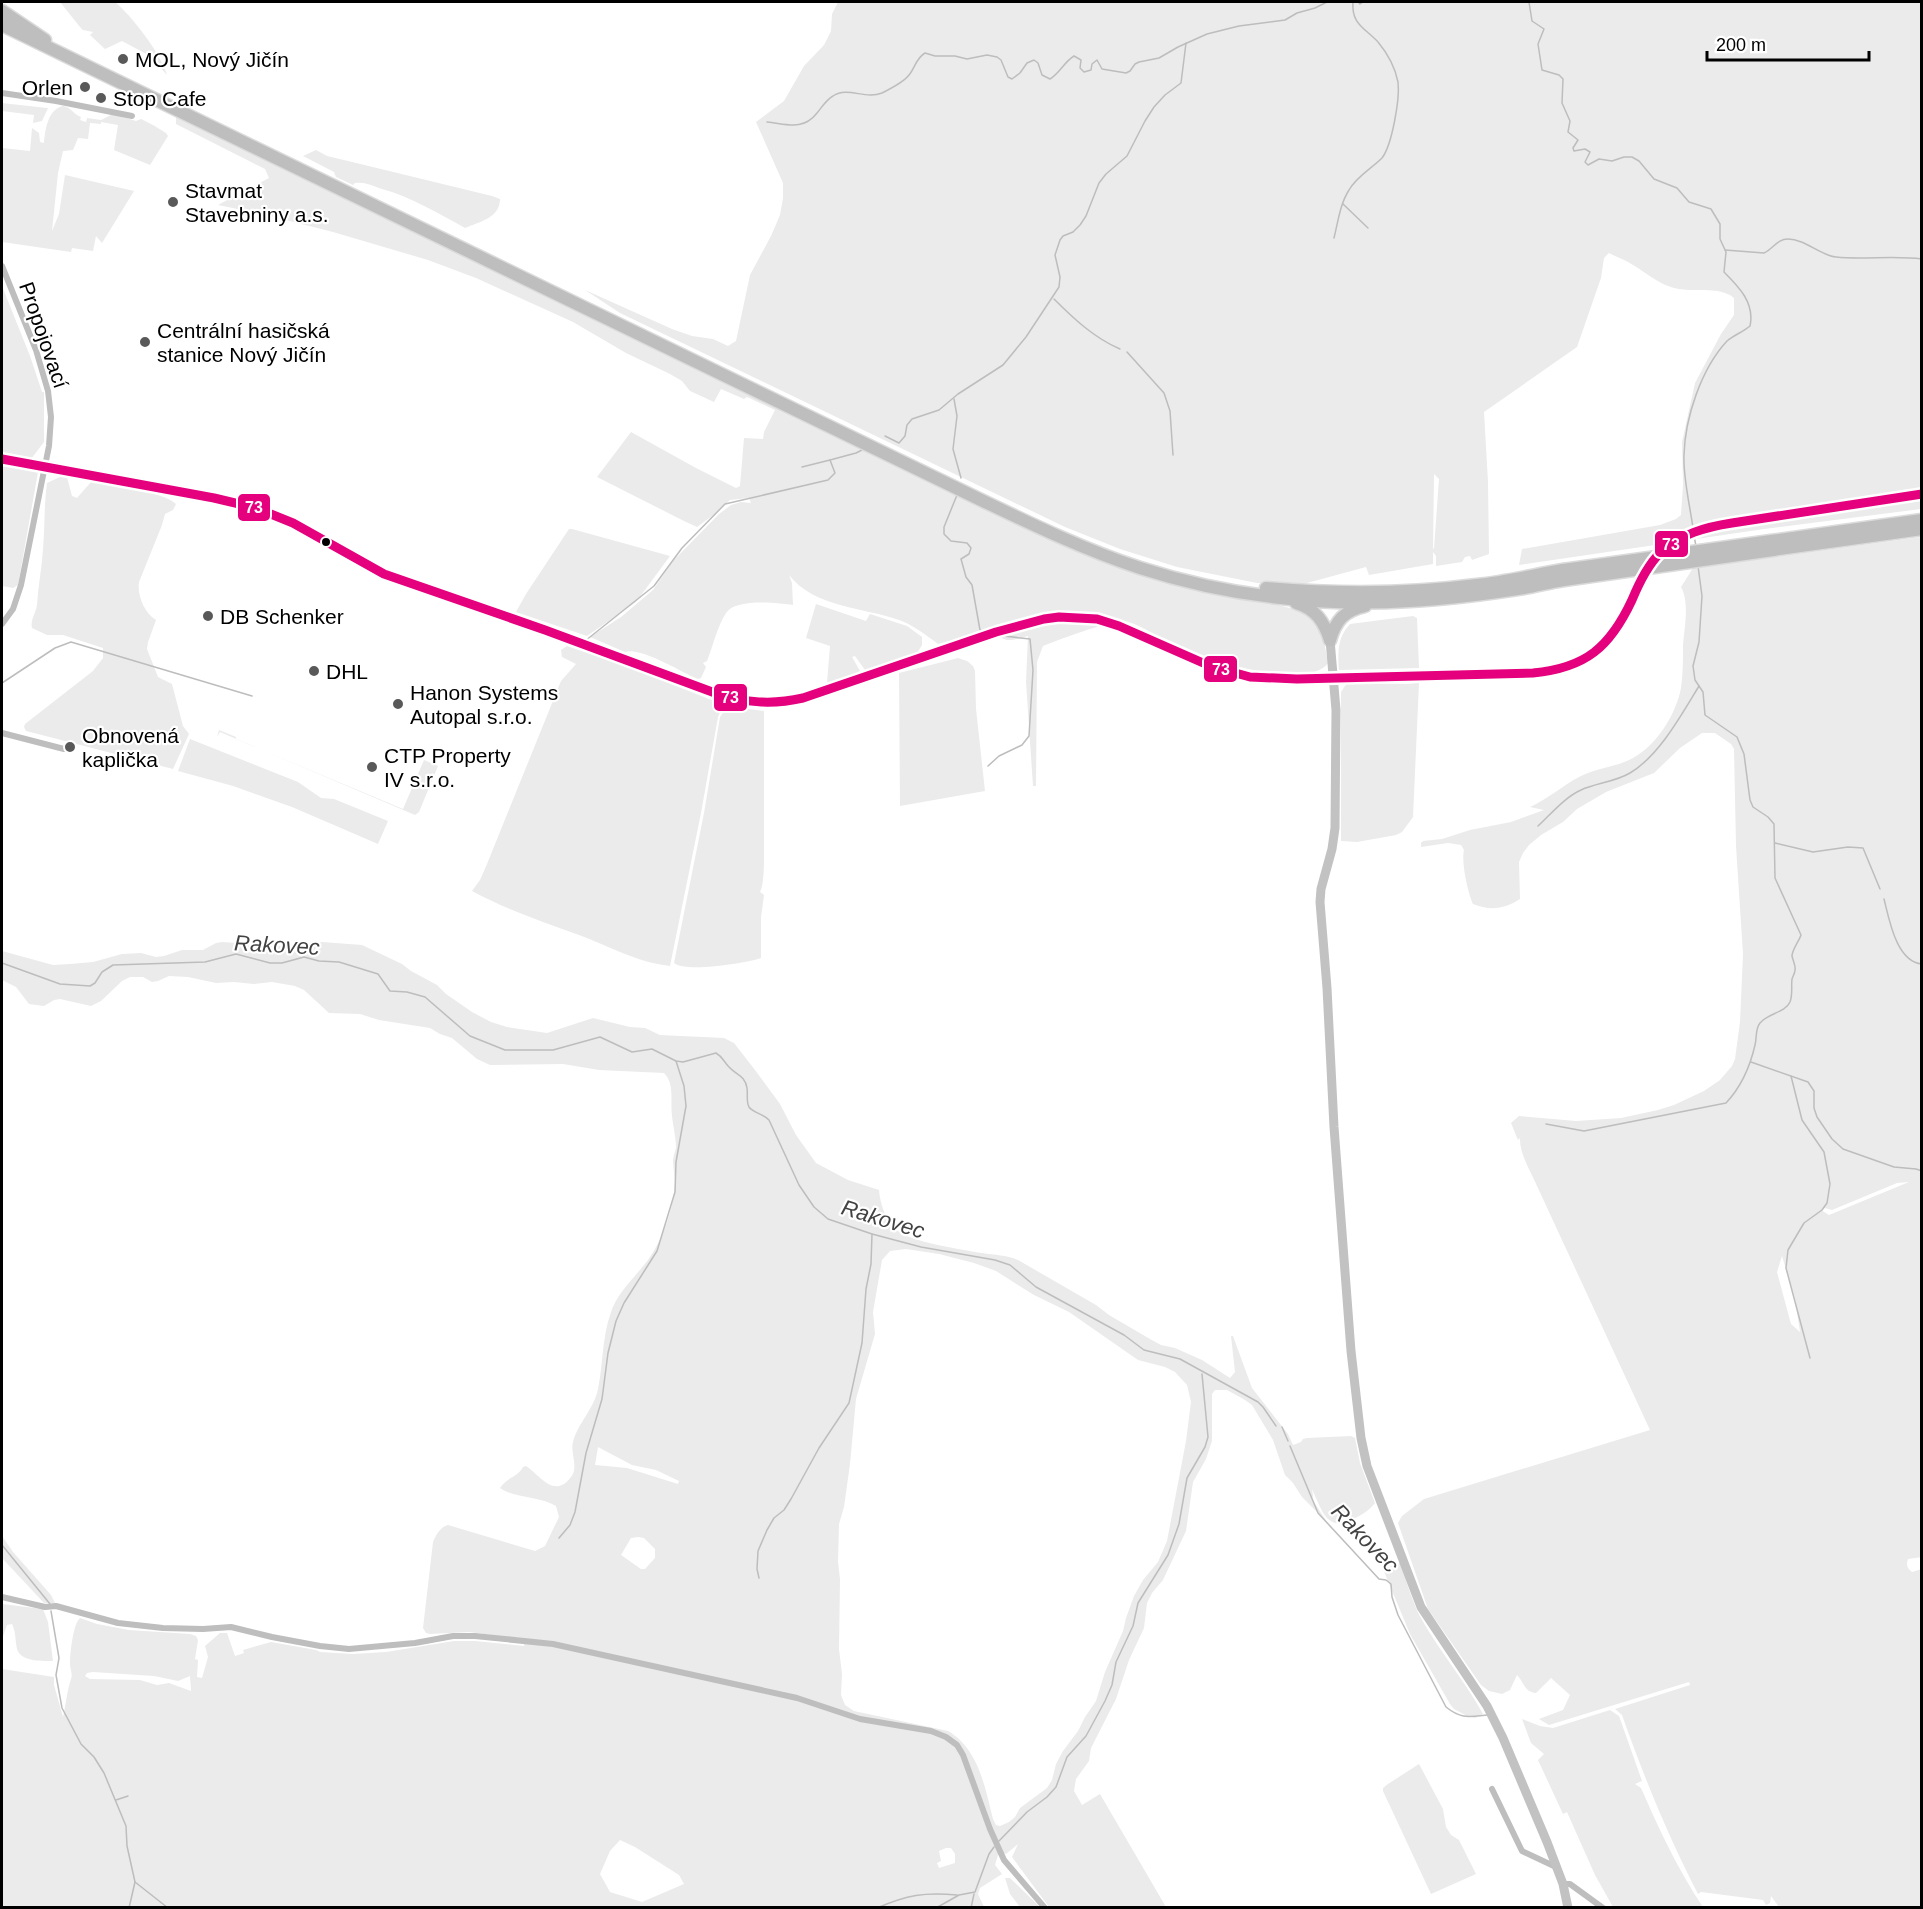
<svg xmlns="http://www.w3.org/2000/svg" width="1923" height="1909" viewBox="0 0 1923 1909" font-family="Helvetica,sans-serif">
<rect width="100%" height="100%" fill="#fff"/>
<g fill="#ebebeb" fill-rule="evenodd">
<path d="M60 2H115C132 16 161 54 167 75L150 56 122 41 105 49 90 35 93 32 83 30 80 27Z"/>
<path d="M838 2H1921V509L1764 529 1519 565 1522 549 1660 525 1676 519 1681 515 1683 485 1682 442 1695 383 1721 334 1734 315V298C1720 286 1697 292 1679 289 1659 286 1644 270 1626 261 1621 258 1614 256 1609 253L1604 258 1601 278 1577 347 1484 412 1488 482 1489 554 1472 560 1470 556 1465 557 1462 562 1436 566V556L1433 552V564L1369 575 1366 567 1296 586 1257 583 1177 567 1120 549 1065 527 620 313 585 290 672 329 692 336 713 339 728 346 736 341 750 275 771 236 780 215 783 198V183L756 122 784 101 804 66 824 45 831 31 832 14ZM1434 474 1439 479 1434 549 1433 548Z"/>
<path d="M2 103 47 108H48L42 121 33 123 34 115 2 111Z"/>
<path d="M63 106C71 107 73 114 81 117L80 120 86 122 87 118 101 120 113 114 136 121 141 119 153 125 166 133 168 136 150 165 114 150 118 125 101 122V124L90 123 88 139 78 138 73 150 63 151 58 173 52 231 59 214 65 175 134 191 102 243 96 236 93 251 72 248 71 252 2 242V148L30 151 32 128 39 133 40 142 44 143C45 130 48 109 63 106Z"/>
<path d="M176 116 1058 542 1300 611C1324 628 1323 635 1328 663 1308 692 1203 659 1175 646 1160 639 1138 622 1122 621 1112 620 1055 641 1043 646L1037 662 1036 786H1033L1026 682 1028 636C1007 642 1007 642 989 631L938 644C926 635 913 625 899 620 863 607 815 608 789 575L792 583 793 605C777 603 736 598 726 613 717 627 713 646 707 661L703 663 706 667 701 678 698 679C680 672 642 647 625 652L590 637 621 617 653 590 673 561 719 514 731 505 741 502 751 503 749 498 730 500 716 513 697 527 684 521 597 477 631 432 696 468 736 488 740 486 744 438 763 439 764 432 775 410 747 397 744 399 721 389 714 402 690 391 682 381 670 374 626 353 573 322 476 278 428 260 333 232 262 214 218 205 269 178 265 169 176 124Z"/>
<path d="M316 150 327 156 348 161 492 196 500 199C500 218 479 222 465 228 438 213 411 197 382 189 372 186 366 182 355 183L353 185 336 177 334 172 303 156Z"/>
<path d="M2 286 30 356 42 392H44V442L31 459 2 454Z"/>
<path d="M2 466 38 472 18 585 13 588 2 586Z"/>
<path d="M62 476 67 477 72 496 77 498 91 482C111 486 163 491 176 504L173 510 165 514 162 525 139 582C137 595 144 613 156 620L148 642 147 649 158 677 172 684 183 726 189 734 173 769 38 734 26 731 24 727 25 724 93 671 103 658V648L63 635H47L32 628C30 620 36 613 37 605 38 586 42 567 43 549 45 526 44 505 47 483Z"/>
<path d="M569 529H572L670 556 636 602 587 636 516 612 526 594Z"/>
<path d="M1921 537 1922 1557 1908 1559C1906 1565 1907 1568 1912 1572L1922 1569 1921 1907H1779L1771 1896 1770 1903 1766 1905 1763 1900 1701 1892 1698 1894C1668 1836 1644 1777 1622 1715L1615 1709 1690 1685 1689 1682 1549 1725 1539 1719 1563 1710 1570 1695 1551 1678 1536 1693C1524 1692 1524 1682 1517 1675L1510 1690 1502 1694 1489 1691 1481 1685 1428 1609 1398 1523 1402 1516 1424 1499 1650 1430 1537 1186C1531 1172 1519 1153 1520 1138L1518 1140 1511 1123 1519 1116 1576 1121 1621 1118 1658 1110 1674 1105 1704 1091 1720 1080 1732 1066 1735 1059 1740 1022 1743 954 1736 846 1734 749 1731 744 1715 733H1702L1680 748 1654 773 1606 792 1577 809 1563 822 1541 835 1529 845 1523 853 1519 862 1520 899C1505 909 1490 911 1473 904 1468 893 1461 862 1464 850L1461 845 1448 843 1421 847V843L1423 841 1442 839 1470 830 1511 822 1544 810 1530 807C1548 799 1563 785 1581 776 1597 768 1617 767 1633 758 1657 745 1676 714 1681 688 1683 674 1683 660 1683 646 1684 629 1690 603 1681 587L1693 568ZM1909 1182 1829 1215 1821 1210 1825 1208 1832 1210 1897 1183ZM1782 1256 1795 1299 1800 1332 1791 1324 1777 1272Z"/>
<path d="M816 604 866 621 870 614 907 626 922 637V645L917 653 865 670 855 656 852 657 860 671 857 673 827 683 830 646 806 638Z"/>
<path d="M1413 616 1417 618 1419 668 1339 670C1338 652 1337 638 1350 624Z"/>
<path d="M567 646 626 666 714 701 733 706 722 708 718 717 701 813 670 966C636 962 611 947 579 935 542 921 507 910 472 891L480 880 487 864 561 681 576 664 562 657 561 650Z"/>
<path d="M958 658 967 661 973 666 975 671 976 709 985 791 900 806 899 673Z"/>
<path d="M1347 683 1406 684 1419 683 1413 817 1402 832 1396 835 1357 842 1341 841V692Z"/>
<path d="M741 708 764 711V856C764 866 764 884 760 892L764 895 761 917V958C746 963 686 973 674 963L704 813 720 717 725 710 735 711Z"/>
<path d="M219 730 236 737V739L403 809 424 760 438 766 419 812 415 815 220 732 217 737Z"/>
<path d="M190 739 298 782 321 798 334 799 388 821 378 844 292 807 233 786 178 771Z"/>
<path d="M222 942 294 947 322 942 362 945 402 964 411 971 437 985 446 994 472 1012 491 1022 507 1027 547 1033 593 1018 630 1027 645 1028 660 1035 724 1038 734 1043 755 1070 780 1104 796 1135 816 1163 848 1180 879 1190C880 1204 886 1222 898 1231 911 1242 963 1250 982 1253 995 1255 1006 1255 1018 1260L1096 1305 1109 1315 1150 1339 1161 1345 1175 1348 1202 1360 1230 1378 1235 1372 1231 1336H1233L1252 1388 1288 1434 1293 1445 1301 1442 1303 1439 1307 1438 1351 1436 1355 1438 1360 1463 1375 1503C1369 1511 1360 1516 1351 1520 1326 1532 1321 1508 1312 1489L1313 1496 1312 1499 1327 1522 1302 1497 1293 1483 1285 1475 1273 1440 1252 1405 1245 1400 1227 1390H1215L1212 1394V1441L1206 1459 1193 1482 1186 1531 1163 1580 1152 1593 1147 1603 1144 1628 1129 1660 1116 1699 1091 1748 1089 1761 1076 1779 1074 1791 1082 1805 1100 1794 1166 1907H1049L1012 1857 1018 1844 1006 1854 1001 1852 998 1855 995 1865 1002 1874 980 1888 978 1894 984 1907H2V1669L54 1677V1685L63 1717C66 1704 67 1691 71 1679 73 1674 70 1669 70 1664 70 1654 73 1624 80 1618L97 1624 129 1630 190 1634 196 1636 198 1640 195 1659 198 1660 197 1677 202 1678 208 1657 205 1646 220 1633H227L235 1656 244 1653 243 1650 271 1642 316 1650 320 1652 353 1654 386 1652 454 1641H475L524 1646 525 1638 507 1637 469 1632 430 1634 426 1633 423 1628 433 1542C436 1535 440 1527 448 1525L535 1551 545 1546 559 1517 556 1506C539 1496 513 1498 500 1488 506 1478 518 1477 523 1467L526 1466C539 1474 554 1500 571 1477 579 1467 570 1454 573 1442 578 1423 594 1409 598 1389 603 1364 602 1337 611 1312 617 1293 636 1276 648 1260 663 1239 673 1210 675 1184 675 1176 673 1168 673 1161 673 1157 675 1152 676 1148 676 1137 673 1126 672 1116 670 1101 675 1084 664 1073L599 1070 563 1064 490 1065 477 1059 452 1038 440 1034 430 1028 379 1020 360 1014 329 1013 304 990 295 986 272 982 254 984 234 982 216 983 188 977 169 976 158 981 152 982 143 977H130L122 981 101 1001 91 1006 60 999 54 1000 44 1006 29 1004 16 987 2 980V951L53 965 70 964 93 962 122 954 141 953 156 957 164 956 182 950H203L216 943ZM906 1249 939 1254 974 1263 996 1271 1034 1295 1069 1312 1138 1360 1165 1367 1175 1372 1187 1385 1191 1402 1186 1441 1167 1541 1158 1562 1143 1580 1134 1596 1126 1618 1123 1631 1105 1672 1096 1701 1085 1717 1078 1731 1063 1751 1056 1764 1052 1780 1047 1788 1020 1808 1015 1817 1009 1822 1000 1826 996 1825 993 1819C985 1788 979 1749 948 1731L854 1711 845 1705 841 1695 842 1674 839 1649 840 1579 838 1562 839 1524 844 1507 850 1464 856 1399 875 1334 873 1312 882 1260 890 1251ZM598 1447 632 1465 656 1470 679 1481 678 1484 627 1468 595 1465ZM638 1537 644 1538 655 1549V1558L645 1569H641L621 1555 631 1538ZM93 1672 154 1676 178 1681 190 1676 191 1691 169 1683 157 1685 140 1680 90 1679 85 1676 87 1673ZM620 1840 635 1847 679 1875 684 1884 642 1902 610 1892 600 1874 610 1851ZM946 1848H951L955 1854V1863L939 1868 937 1863 941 1861 939 1851Z"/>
<path d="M2 1536 13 1552 51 1595 55 1603H44L2 1558Z"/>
<path d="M1400 1563C1407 1582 1412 1602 1422 1620 1440 1652 1465 1681 1483 1714L1475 1718 1467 1716 1454 1709 1450 1704 1410 1634 1383 1569Z"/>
<path d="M2 1604 43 1609 48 1622 53 1661C42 1661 21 1662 17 1649 15 1640 16 1632 12 1624L7 1625 2 1639Z"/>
<path d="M1610 1710 1619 1716 1642 1781 1635 1784 1641 1788C1659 1829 1678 1870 1703 1907H1613L1595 1875 1567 1812 1563 1814 1538 1760 1544 1754 1531 1743 1522 1719 1540 1726 1553 1728Z"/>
<path d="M1419 1764 1443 1809 1446 1827 1451 1835 1459 1840 1476 1874 1431 1894 1383 1791V1788L1388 1784Z"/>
<path d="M1005 1878H1010L1040 1907H1020L1010 1894Z"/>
</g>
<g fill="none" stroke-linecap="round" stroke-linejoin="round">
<g stroke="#bdbdbd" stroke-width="1.5">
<path d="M1341 2H1351"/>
<path d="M1358 2 1360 4 1363 2"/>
<path d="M1529 2 1532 21 1544 29 1538 44 1542 70 1559 75 1563 79 1562 103 1570 121 1568 132 1578 140 1573 148 1574 151 1585 149 1590 152 1585 162 1588 165 1599 159 1612 161 1624 157H1632L1639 161 1654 179 1677 188 1689 202 1711 209 1720 224V239L1726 252 1724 272C1739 287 1755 303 1750 326 1743 332 1734 335 1727 341 1701 369 1685 418 1684 455 1683 478 1690 506 1693 528"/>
<path d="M767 122C787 124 803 131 817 113 822 107 826 100 833 96 848 86 865 100 882 93 890 89 904 82 909 75 915 68 916 58 925 53L935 56H955L967 59 987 55 997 57 1001 60 1008 77 1012 79 1020 73 1027 63 1034 60 1038 63 1042 75 1050 79C1060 73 1064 62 1074 56L1081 60 1080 68 1084 72 1091 70 1092 64 1097 60 1102 69 1126 73 1130 71 1135 64 1139 62 1159 58 1178 47 1207 34 1239 26 1285 20 1297 13 1315 8 1327 2"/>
<path d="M1343 204 1368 228"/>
<path d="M1334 238C1338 222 1340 204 1349 190 1357 176 1371 169 1382 158 1392 145 1400 99 1398 82 1395 67 1388 54 1378 42 1365 28 1351 24 1353 2"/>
<path d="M1725 250 1764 253C1773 249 1777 239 1788 239 1805 239 1821 256 1836 257 1865 260 1893 255 1922 259"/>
<path d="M1054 299C1073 318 1094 338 1120 349"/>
<path d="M1127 352 1164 393 1170 411 1173 455"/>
<path d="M954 399 957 416 953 449 961 478"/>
<path d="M885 436 899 443 905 436 907 425 912 419 939 410 958 394 1003 365 1026 337 1059 287 1060 277 1055 255 1060 240 1063 236 1073 232 1080 225 1086 216 1099 183 1106 174 1127 156 1145 121 1154 107 1165 95 1181 83 1186 43"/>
<path d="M802 467 830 460"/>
<path d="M957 495 944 527V534L951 541 967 543 971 548 969 554 961 559 966 577 972 585 980 630 984 632"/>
<path d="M1694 536 1696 546"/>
<path d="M585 641 654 586 682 548 725 504 828 480 835 473 830 460 856 453 862 450"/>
<path d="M2 683 55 648 71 642 252 696"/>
<path d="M988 766 999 756 1022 745 1029 736 1033 670 1030 639 995 635"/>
<path d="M1538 826C1551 814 1565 797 1581 790 1596 783 1615 782 1630 773 1659 756 1682 714 1699 686"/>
<path d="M1775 843 1813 852 1848 847 1863 848 1880 889"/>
<path d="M1884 899C1889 918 1896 962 1922 964"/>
<path d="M2 963 60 984 90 986 95 983 102 972 113 965 205 962 236 954 270 963H282L304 957 319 961 339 962 378 974 390 991 407 992 425 997 470 1036 505 1050H553L600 1037 632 1052 652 1049 676 1061 683 1062 716 1053C723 1057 724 1062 729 1067 736 1075 745 1075 747 1088 748 1094 746 1102 749 1107 753 1113 764 1114 769 1120L799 1185 814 1207 828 1219 872 1234 921 1247 995 1260 1010 1265 1036 1287 1124 1335 1144 1350 1180 1359 1258 1402 1263 1407 1276 1426"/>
<path d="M1751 1062 1808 1082 1814 1091V1108L1817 1117 1832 1139 1843 1149 1894 1167 1916 1169 1922 1171"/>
<path d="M1791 1076 1802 1120 1824 1152 1830 1184 1827 1203 1822 1210 1804 1223 1788 1250 1786 1268 1810 1358"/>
<path d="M1546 1124 1584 1131 1726 1103C1742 1086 1750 1067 1755 1045 1757 1038 1755 1029 1760 1023 1768 1013 1785 1013 1790 1002 1793 994 1791 987 1792 979 1793 976 1795 973 1795 970 1796 966 1793 961 1792 956 1792 950 1799 941 1801 935L1775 878 1774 824 1768 817 1753 807 1750 800 1744 754 1737 737 1705 715 1703 692 1695 680 1693 666 1699 642 1702 596 1698 566"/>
<path d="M1282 1427 1288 1441"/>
<path d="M1290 1446 1318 1513 1379 1579 1386 1580 1391 1584 1392 1597 1398 1615 1446 1707C1461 1719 1468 1717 1487 1715"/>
<path d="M559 1538 570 1525 575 1512 586 1453 602 1399 608 1353 616 1321 624 1303 657 1251 675 1192 676 1162 686 1106 684 1086 676 1061"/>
<path d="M2 1545 50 1604"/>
<path d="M759 1578 757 1569 758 1551 767 1530 774 1518 784 1510 791 1499 819 1448 849 1403 862 1343 866 1289 871 1264 872 1234"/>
<path d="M51 1611 59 1658 56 1675 62 1708 81 1744 94 1757 104 1773 126 1826 127 1846 135 1882 129 1908"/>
<path d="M116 1800 128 1796"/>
<path d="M999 1841 1027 1812 1047 1797 1056 1787 1067 1757 1086 1736 1105 1701 1112 1685 1116 1662 1133 1626 1138 1603 1168 1555 1179 1524 1187 1478 1205 1447 1208 1437 1202 1374"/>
<path d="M135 1882 168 1908"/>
<path d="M877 1908C907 1895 924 1892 957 1895"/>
<path d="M936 1908 959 1895 975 1892 989 1854 994 1847"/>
<path d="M971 1908 974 1894"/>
</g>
<defs>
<g id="highway">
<path d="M2 11 45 40"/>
<path d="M2 25 981 500C1033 525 1085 550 1140 568 1226 596 1320 607 1410 601 1448 599 1486 594 1524 588 1537 586 1550 582 1564 580"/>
<path d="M1771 541 1922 520"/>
<path d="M1773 550 1922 529"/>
<path d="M1266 588C1336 594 1407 594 1477 585 1506 582 1534 575 1563 570"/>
<path d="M1296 603C1316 609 1324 622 1330 640"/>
<path d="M1330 640C1336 620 1344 611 1365 606"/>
</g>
</defs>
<use href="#highway" stroke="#dbdbdb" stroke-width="15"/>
<g stroke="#bebebe" stroke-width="6">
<path d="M2 93 56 101 132 116"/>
<path d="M2 266 36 350 48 391 51 417 49 446 21 585 13 609 2 624"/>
<path d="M2 459 214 498 256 508 293 523 384 574 545 630 715 693 740 700 763 703 782 702 803 698C847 683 890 668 933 653 984 636 1039 610 1095 619 1140 626 1179 657 1221 670 1258 682 1296 679 1334 677"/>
<path d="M2 733 64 749"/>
<path d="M2 1597 45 1607 56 1606 118 1623 163 1628 203 1629 231 1627 272 1637 320 1646 349 1649 415 1643 453 1636H475L553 1644 797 1698 860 1719 931 1731 946 1737 957 1745 963 1755 990 1829 1004 1860 1045 1908"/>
<path d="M1492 1789 1522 1851 1556 1867"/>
<path d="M1563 1884H1570L1603 1908"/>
</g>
<g stroke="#c2c2c2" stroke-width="9">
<path d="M1664 549 1682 537 1714 526 1922 494"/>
<path d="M1330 640 1336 710 1335 828 1332 849 1321 889 1320 902 1327 988 1334 1127 1351 1351 1361 1438 1367 1466 1421 1607 1487 1706 1503 1738 1547 1842 1563 1884 1568 1908"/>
<path d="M1334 677 1533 673C1605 666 1615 632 1644 575"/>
</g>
<use href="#highway" stroke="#bebebe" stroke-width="12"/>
<defs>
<g id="highway-bridge">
<path d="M1563 570 1771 541"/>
<path d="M1564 580 1773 550"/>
</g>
</defs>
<use href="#highway-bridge" stroke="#dbdbdb" stroke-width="15" stroke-linecap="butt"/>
<use href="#highway-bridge" stroke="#bebebe" stroke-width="12"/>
<defs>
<path id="bus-1" d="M2 459 214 498 256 508 293 523 384 574 545 630 715 693C746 703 772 705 803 698L996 632 1044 619 1059 617 1097 619 1119 626 1210 666 1250 677 1297 679 1533 673C1586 668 1610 647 1632 600 1639 583 1647 566 1660 553 1680 534 1706 527 1732 523L1922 494"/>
</defs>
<use href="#bus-1" stroke="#fff" stroke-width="14"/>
<use href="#bus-1" stroke="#e5007d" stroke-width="9"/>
</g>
<g fill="#595959" stroke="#fff" stroke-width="2">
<circle cx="123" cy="59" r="6"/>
<circle cx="85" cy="87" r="6"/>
<circle cx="101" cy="98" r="6"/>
<circle cx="173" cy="202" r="6"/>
<circle cx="145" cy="342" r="6"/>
<circle cx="208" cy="616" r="6"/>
<circle cx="314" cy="671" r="6"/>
<circle cx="398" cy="704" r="6"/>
<circle cx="70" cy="747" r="6"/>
<circle cx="372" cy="767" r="6"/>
</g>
<circle fill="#000" stroke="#fff" stroke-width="2" cx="326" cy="542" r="5"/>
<g text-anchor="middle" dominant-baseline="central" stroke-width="4.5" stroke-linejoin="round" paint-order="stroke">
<g font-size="21" fill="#000" stroke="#fff" text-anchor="start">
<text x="135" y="59">MOL, Nový Jičín</text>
<text x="73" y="87" text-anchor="end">Orlen</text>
<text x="113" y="98">Stop Cafe</text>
<text x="185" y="190">Stavmat<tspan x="185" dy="24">Stavebniny a.s.</tspan></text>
<text x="157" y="330">Centrální hasičská<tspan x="157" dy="24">stanice Nový Jičín</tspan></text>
<text x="220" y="616">DB Schenker</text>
<text x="326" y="671">DHL</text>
<text x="410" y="692">Hanon Systems<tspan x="410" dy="24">Autopal s.r.o.</tspan></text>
<text x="82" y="735">Obnovená<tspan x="82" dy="24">kaplička</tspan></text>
<text x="384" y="755">CTP Property<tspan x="384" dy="24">IV s.r.o.</tspan></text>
</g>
<g font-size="21" fill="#000" stroke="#fff">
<text transform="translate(44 335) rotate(71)">Propojovací</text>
</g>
<g font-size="22" font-style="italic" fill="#424242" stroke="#fff">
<text transform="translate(277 945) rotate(3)">Rakovec</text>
<text transform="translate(883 1219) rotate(17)">Rakovec</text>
<text transform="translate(1365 1538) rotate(46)">Rakovec</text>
</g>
</g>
<g stroke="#fff" stroke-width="2">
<rect x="237" y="493" width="34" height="29" rx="6" fill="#e5007d"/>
<rect x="1654" y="530" width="35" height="28" rx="6" fill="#e5007d"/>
<rect x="1203" y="655" width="35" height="28" rx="6" fill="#e5007d"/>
<rect x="713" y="683" width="35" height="29" rx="6" fill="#e5007d"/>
</g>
<g font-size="16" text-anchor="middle" font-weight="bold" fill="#fff">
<text x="254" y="513">73</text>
<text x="1671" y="550">73</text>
<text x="1221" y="675">73</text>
<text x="730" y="703">73</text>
</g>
<rect width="1923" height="1909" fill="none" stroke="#000000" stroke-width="6"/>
<path d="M1707 51v9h162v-9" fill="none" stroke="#000000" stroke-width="3"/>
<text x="1716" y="51" font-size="18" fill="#000000" stroke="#ffffff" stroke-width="4.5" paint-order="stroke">200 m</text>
</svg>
